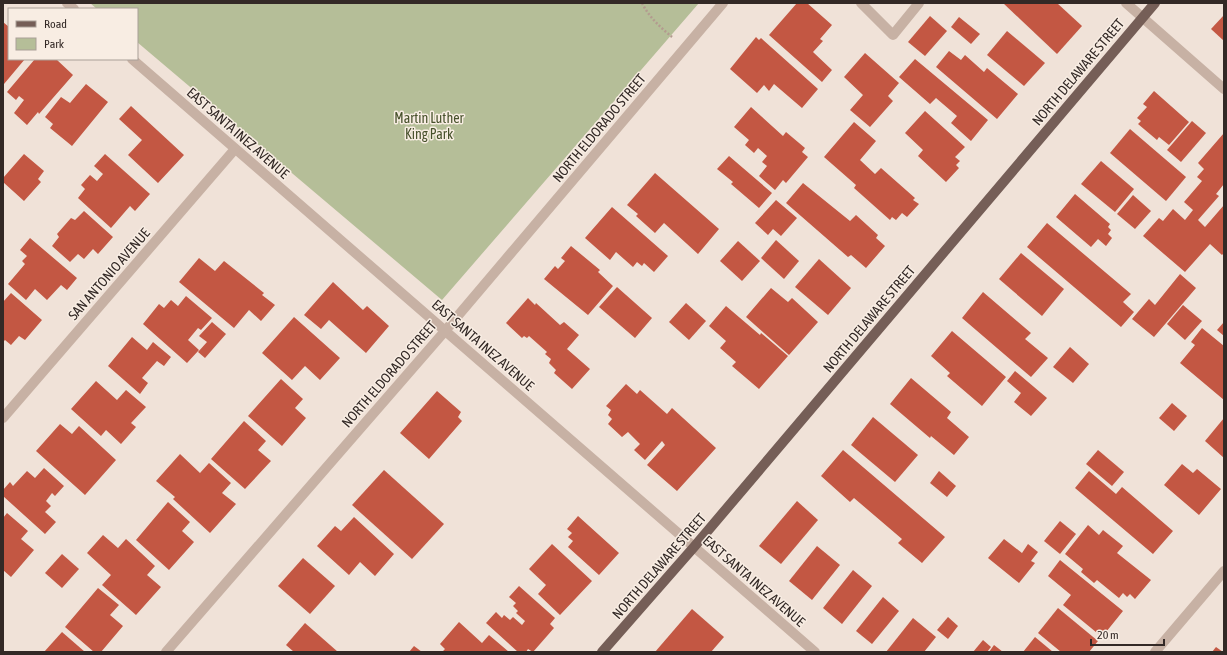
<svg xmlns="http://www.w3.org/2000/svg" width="1227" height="655" viewBox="0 0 1227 655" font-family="'Asap Condensed',sans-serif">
<rect width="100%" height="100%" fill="#f0e2d8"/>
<path fill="#b5be98" d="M90 3H699L442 300 137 42V9H97Z"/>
<g fill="#c35743">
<path d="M797 3H807L832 25 820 39 823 41 813 52 832 70 822 82 769 35Z"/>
<path d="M1003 3H1057L1082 26 1057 54Z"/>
<path d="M1224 15V41L1211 29Z"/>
<path d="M930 16 947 31 925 56 908 42Z"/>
<path d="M959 17 980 34 971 44 951 27Z"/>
<path d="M3 22 9 27V59H25L4 84Z"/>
<path d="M1007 31 1045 63 1024 86 987 55Z"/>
<path d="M756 37 759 40 761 38 818 89 802 108 774 84 769 91 764 85 757 93 730 69Z"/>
<path d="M949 51 961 60 965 55 984 72 987 68 1018 94 997 119 936 67Z"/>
<path d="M865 53 899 83 888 96 893 101 870 127 850 110 863 95 844 77Z"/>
<path d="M35 59H56L73 75 39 114 38 112 27 125 14 113 24 100 19 96 16 100 7 92Z"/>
<path d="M915 59 988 120 971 141 951 123 957 116 936 98 930 104 899 77Z"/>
<path d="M86 84 108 102 72 146 50 128 53 124 45 117 61 97 70 103Z"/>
<path d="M1154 91 1189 122 1169 145 1159 137 1157 140 1138 124 1141 121 1137 118 1147 107 1143 104Z"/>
<path d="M131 106 184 155 158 183 128 155 142 140 119 119Z"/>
<path d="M751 107 783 136 786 132 805 148 802 152 808 157 786 183 783 180 775 190 759 176 767 166 762 162 767 156 758 148 754 153 745 145 749 140 734 127Z"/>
<path d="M925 111 965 147 955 157 960 161 956 165 959 168 946 182 918 156 923 150 905 133Z"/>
<path d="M1192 121 1206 133 1181 162 1167 150Z"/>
<path d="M854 122 876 141 860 160 875 174 881 168 915 198 913 200 919 204 907 217 902 213 896 220 892 217 890 220 854 188 856 185 824 157Z"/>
<path d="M1130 129 1186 177 1166 201 1110 153Z"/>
<path d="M1224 133V184L1216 194 1219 196 1198 220 1205 227 1224 205V253L1222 255 1210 244 1185 272 1143 236 1159 218 1163 221 1173 209 1185 220 1193 210 1184 202 1202 181 1197 177 1204 169 1198 163Z"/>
<path d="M24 154 44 171 38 179 41 182 24 201 3 182V178Z"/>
<path d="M105 154 150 194 135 211 130 206 111 228 78 198 85 189 81 185 90 175 97 181 103 174 94 166Z"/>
<path d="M729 156 772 193 759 208 731 184 733 182 717 169Z"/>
<path d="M1101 161 1134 189 1115 212 1081 184Z"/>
<path d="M655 173 719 229 698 254 664 223 655 233 636 216 638 214 627 205Z"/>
<path d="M803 183 850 221 856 215 878 235 876 238 885 246 866 268 851 255 848 257 786 203Z"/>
<path d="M1075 194 1110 224 1108 227 1111 230 1108 234 1112 238 1106 246 1098 239 1091 247 1056 217Z"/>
<path d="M1133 195 1151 211 1135 229 1117 214Z"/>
<path d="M776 200 797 218 781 236 773 229 768 235 755 223Z"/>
<path d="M612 207 668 256 654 272 644 263 642 266 637 262 633 267 616 252 610 260 585 238Z"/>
<path d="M84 211 113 237 98 254 93 249 84 259 78 254 70 262 52 246 59 237 57 234 71 218 75 220Z"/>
<path d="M1047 223 1131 294 1123 302 1134 312 1121 327 1027 247Z"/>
<path d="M30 238 77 278 67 290 61 285 47 300 35 289 26 300 8 284 25 264 22 261 27 256 20 250Z"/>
<path d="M776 240 799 261 784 279 761 258Z"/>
<path d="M738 241 760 261 742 281 720 261Z"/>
<path d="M571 246 600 270 598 272 613 286 588 315 544 279 555 266 558 269 565 261 561 258Z"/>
<path d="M1021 253 1064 289 1042 316 999 279Z"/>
<path d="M199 258 215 271 224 261 264 293 262 295 275 305 261 321 249 310 234 328 179 282Z"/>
<path d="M819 259 851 288 828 315 795 287Z"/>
<path d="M1180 274 1196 288 1154 337 1132 319 1149 299 1155 305Z"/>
<path d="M333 282 363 310 367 306 389 326 366 353 329 320 321 329 304 315Z"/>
<path d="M617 287 652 318 635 338 599 307Z"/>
<path d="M771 288 788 302 792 298 818 322 789 355 746 317Z"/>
<path d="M983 292 1031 333 1025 339 1048 358 1031 377 962 318Z"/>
<path d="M11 293 42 320 25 340 19 336 11 345 5 340 3 342V302Z"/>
<path d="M186 296 212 318 201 330 198 328 188 340 199 350 187 363 143 324 159 304 164 308 171 300 178 306Z"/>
<path d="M528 298 535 305 536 303 560 325 564 322 579 335 567 349 590 369 572 389 554 373 556 370 549 363 551 359 545 354 547 352 529 336 527 338 524 336 522 338 506 323Z"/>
<path d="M686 303 706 321 689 340 669 322Z"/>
<path d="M1183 305 1202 321 1185 340 1167 324Z"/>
<path d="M726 306 760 335 761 333 788 356 759 389 732 366 736 362 720 348 726 341 709 326Z"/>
<path d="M294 317 340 358 320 380 305 366 292 380 262 353Z"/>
<path d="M212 322 226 334 205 358 198 352 207 342 199 336Z"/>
<path d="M1224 322V336L1217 330Z"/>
<path d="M1202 328 1224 346V400L1180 363 1195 345 1191 342Z"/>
<path d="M952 331 1006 377 982 406 947 376 950 373 931 356Z"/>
<path d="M132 337 147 350 153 342 171 357 164 366 157 361 142 378 148 383 140 394 108 366Z"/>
<path d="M1070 347 1089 364 1073 383 1053 367Z"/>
<path d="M1015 371 1047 398 1031 416 1014 402 1021 393 1007 381Z"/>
<path d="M911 378 951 412 947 418 969 437 954 455 931 436 930 438 890 404Z"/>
<path d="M281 379 303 399 295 408 306 418 282 446 248 416Z"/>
<path d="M96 381 117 400 126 390 146 407 131 423 136 427 121 444 106 430 101 436 71 409Z"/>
<path d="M626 384 637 394 640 390 667 414 672 408 716 448 677 491 647 465 665 445 662 441 645 460 634 450 640 444 628 432 622 437 608 424 612 419 608 415 611 410 606 406Z"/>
<path d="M437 391 461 412 458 417 462 421 429 459 400 433Z"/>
<path d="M1172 403 1187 416 1174 431 1159 418Z"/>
<path d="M873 417 918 455 895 482 851 445Z"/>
<path d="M1224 418V458L1205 441Z"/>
<path d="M244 421 266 441 258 450 271 461 245 489 211 459Z"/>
<path d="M60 424 72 434 79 426 116 460 85 495 36 451Z"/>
<path d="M843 450 945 537 922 563 898 543 902 539 854 498 850 502 821 476Z"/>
<path d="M1098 450 1124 472 1112 486 1086 464Z"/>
<path d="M180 454 200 473 209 463 231 483 222 493 236 504 210 533 173 499 175 497 156 481Z"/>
<path d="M1182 464 1193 473 1197 469 1221 489 1199 515 1164 485Z"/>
<path d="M44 468 64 486 55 496 52 493 46 501 51 506 45 512 56 522 45 534 3 496V490L10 482 13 486 27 471 35 478Z"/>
<path d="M384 470 444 524 412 559 352 505Z"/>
<path d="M939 471 956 486 947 497 930 483Z"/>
<path d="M1089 471 1116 494 1122 487 1173 531 1153 554 1075 488Z"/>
<path d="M797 501 818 520 781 564 759 546Z"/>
<path d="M168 502 190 522 182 531 194 542 169 570 136 540Z"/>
<path d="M7 513 28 531 21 539 34 550 11 577 3 570V518Z"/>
<path d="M578 516 619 553 599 575 568 547 573 541 568 537 572 533 567 529Z"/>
<path d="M354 517 394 554 375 576 360 562 349 575 317 546 335 526 341 531Z"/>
<path d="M1060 521 1076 534 1060 554 1044 541Z"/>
<path d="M1088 525 1099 535 1103 530 1123 546 1117 553 1151 580 1135 599 1130 594 1127 597 1123 593 1119 598 1097 580 1094 583 1081 572 1083 569 1065 554Z"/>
<path d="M103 535 118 548 126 539 155 566 147 575 161 587 136 615 102 585 111 575 87 553Z"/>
<path d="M1004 539 1022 553 1028 544 1038 552 1031 561 1035 563 1019 583 988 558Z"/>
<path d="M552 544 592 581 560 615 538 594 546 585 529 569Z"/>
<path d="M817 546 840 565 812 600 789 581Z"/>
<path d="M62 554 79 569 62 588 45 573Z"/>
<path d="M303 558 335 586 310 614 278 586Z"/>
<path d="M1060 560 1123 611 1102 637 1063 605 1071 595 1048 576Z"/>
<path d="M853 570 872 586 842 624 823 608Z"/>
<path d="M519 586 555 618 550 624 554 628 533 652 528 649 526 652H518L486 623 496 612 502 618 504 615 510 620 513 617 522 625 525 621 516 613 518 611 513 606 516 603 509 597Z"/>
<path d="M98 588 119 605 110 615 123 626 101 652H94L65 627Z"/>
<path d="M883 597 899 611 872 644 856 631Z"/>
<path d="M1058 608 1098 641 1089 652H1061L1038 633Z"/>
<path d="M692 609 724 637 711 652H655Z"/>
<path d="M948 617 958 626 948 639 937 630Z"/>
<path d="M913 618 936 637 924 652H886Z"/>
<path d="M459 622 482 643 489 635 509 652H442L445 649 440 644Z"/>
<path d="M305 623 338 652H294L286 645Z"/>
<path d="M62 632 85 652H44Z"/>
<path d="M1035 637 1053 652H1023Z"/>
<path d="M983 640 991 647 987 652H973Z"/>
<path d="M994 645 1003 652H989Z"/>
<path d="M414 646 422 652H409Z"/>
<path d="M1216 647 1223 652H1212Z"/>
</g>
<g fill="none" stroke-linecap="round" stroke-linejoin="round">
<path stroke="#b39b8f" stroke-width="2.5" stroke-dasharray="2 2" stroke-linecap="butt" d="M642 3C649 17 660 27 672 37"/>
<g stroke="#c7b1a4" stroke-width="10">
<path d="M67 3 74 9"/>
<path d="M861 3 893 35 919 3"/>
<path d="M1126 3 1224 89"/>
<path d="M132 59 815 652"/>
<path d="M3 418 235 149"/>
<path d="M166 652 445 331 723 3"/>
<path d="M1155 652 1224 571"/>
</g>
<path stroke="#755e57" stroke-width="10" d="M602 652 694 547 1155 3"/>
</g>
<g text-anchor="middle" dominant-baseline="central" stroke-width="3" stroke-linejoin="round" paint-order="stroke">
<g font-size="14" fill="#332926" stroke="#f8ede3">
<text transform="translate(1078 72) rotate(-50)">NORTH DELAWARE STREET</text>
<text transform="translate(599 128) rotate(-50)">NORTH ELDORADO STREET</text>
<text transform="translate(238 133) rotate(41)">EAST SANTA INEZ AVENUE</text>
<text transform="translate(109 274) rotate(-49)">SAN ANTONIO AVENUE</text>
<text transform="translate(869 319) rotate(-50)">NORTH DELAWARE STREET</text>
<text transform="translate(483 345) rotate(41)">EAST SANTA INEZ AVENUE</text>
<text transform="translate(389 374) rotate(-49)">NORTH ELDORADO STREET</text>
<text transform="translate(659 566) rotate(-49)">NORTH DELAWARE STREET</text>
<text transform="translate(754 581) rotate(41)">EAST SANTA INEZ AVENUE</text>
</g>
<g font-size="14" fill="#46502a" stroke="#f8ede3">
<text x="429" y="118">Martin Luther<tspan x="429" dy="16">King Park</tspan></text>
</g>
</g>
<rect width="1227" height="655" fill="none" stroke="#332926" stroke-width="8"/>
<rect x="8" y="8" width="130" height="52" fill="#f8ede3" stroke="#a99f97"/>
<rect x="16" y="21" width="20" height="6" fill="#755e57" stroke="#a99f97"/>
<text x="44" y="28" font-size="12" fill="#332926">Road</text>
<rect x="16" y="38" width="20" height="12" fill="#b5be98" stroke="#a99f97"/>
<text x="44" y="48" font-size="12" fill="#332926">Park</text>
<path d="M1091 639v6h73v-6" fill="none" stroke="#332926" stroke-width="2"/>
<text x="1097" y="639" font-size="12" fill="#332926" stroke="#f8ede3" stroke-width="3" paint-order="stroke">20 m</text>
</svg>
